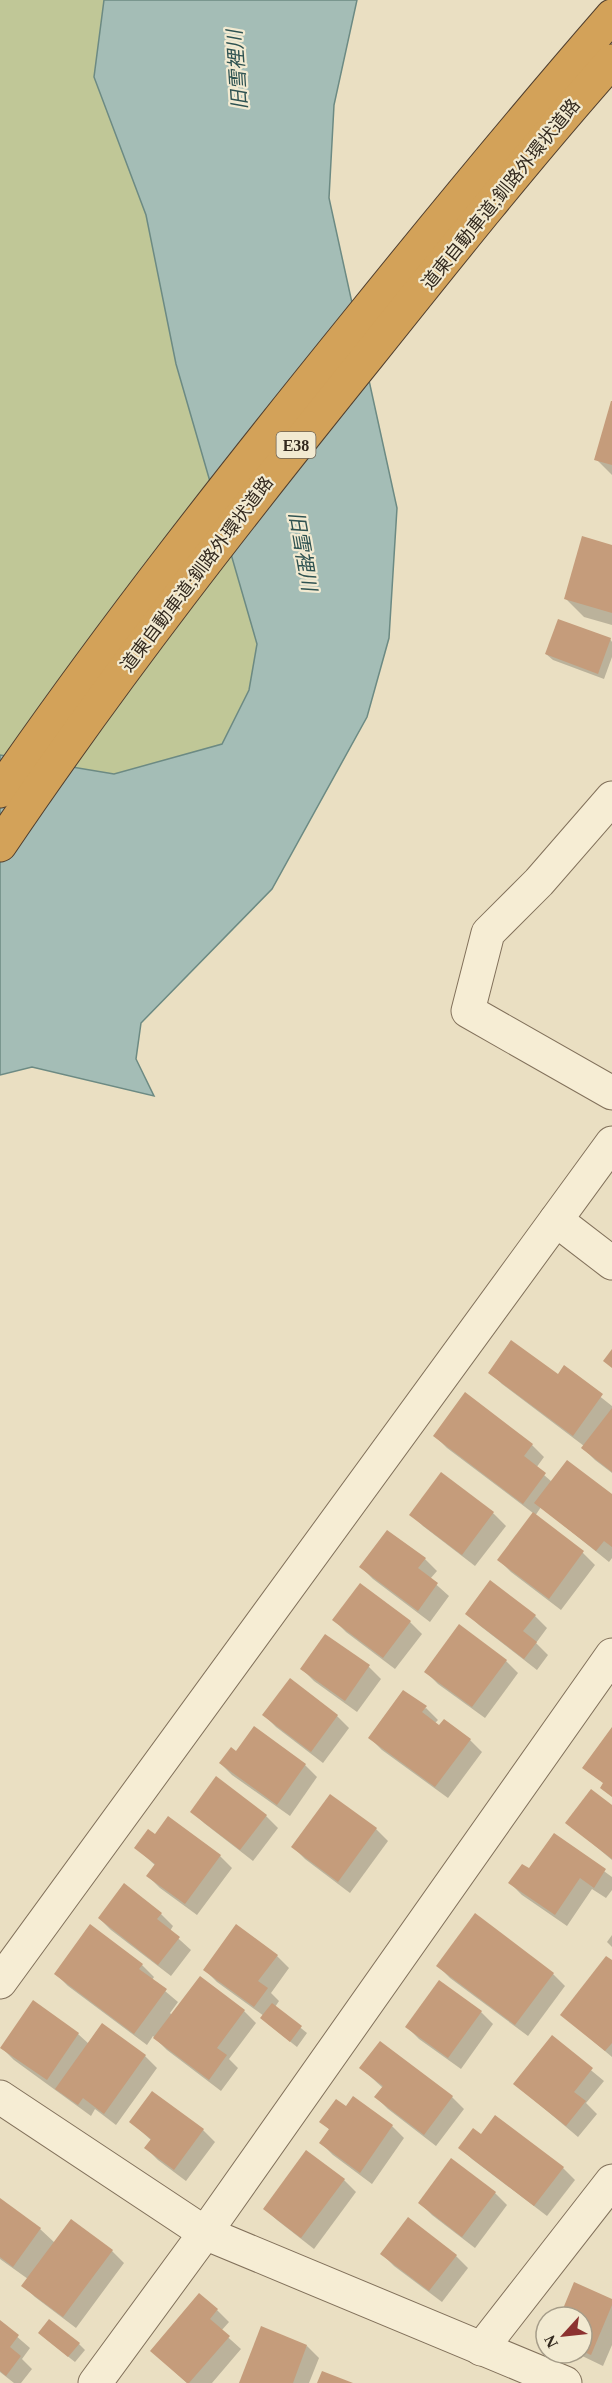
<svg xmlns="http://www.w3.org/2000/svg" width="612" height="2383" viewBox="0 0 612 2383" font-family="'Times New Roman','Noto Sans JP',serif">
<rect width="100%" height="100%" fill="#eadfc2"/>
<path fill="#c0c797" d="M0 0H104L94 77 146 215 176 364 257 643 249 690 223 744 114 774 0 755Z"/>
<path fill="#a4bdb6" stroke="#6c8a83" stroke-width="1.5" d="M104 0H357L334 105 329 198 397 508 389 638 367 717 272 889 141 1023 136 1059 154 1096 32 1067 0 1075V755L114 774 222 744 249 690 257 644 176 364 146 215 94 77Z"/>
<g fill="#0003">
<path d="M612 404V475L596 459Z"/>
<path d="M612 547V625L584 617 566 599Z"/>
<path d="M610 639 612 642V657L604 679 553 660 546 654Z"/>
<path d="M564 1368 612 1406V1473L595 1460 583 1448 584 1446 502 1384 490 1372 558 1376Z"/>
<path d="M465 1395 532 1445 544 1457 536 1468 552 1482 612 1496V1558L609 1562 541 1507 535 1516 583 1553 595 1565 561 1610 511 1572 499 1560 533 1513 447 1448 435 1436Z"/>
<path d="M441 1474 494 1514 506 1526 475 1566 423 1526 411 1514Z"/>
<path d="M425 1559 437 1571 430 1579 449 1596 430 1622 373 1579 361 1567Z"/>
<path d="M467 1613 535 1616 547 1628 536 1643 548 1655 537 1670 479 1625Z"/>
<path d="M334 1620 410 1622 422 1634 395 1669 346 1632Z"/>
<path d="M325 1636 369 1667 381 1679 357 1712 314 1681 302 1669Z"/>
<path d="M506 1661 518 1673 485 1718 438 1684 426 1672Z"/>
<path d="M290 1680 337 1716 349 1728 323 1763 276 1727 264 1715Z"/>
<path d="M426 1708 438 1720 435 1723 440 1727 444 1721 470 1740 482 1752 448 1798 382 1750 370 1738Z"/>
<path d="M220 1763 305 1765 317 1777 290 1816 232 1775Z"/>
<path d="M331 1796 376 1829 388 1841 350 1893 305 1859 293 1847Z"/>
<path d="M612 1807V1860L567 1822Z"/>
<path d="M192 1811 266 1816 278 1828 253 1861 204 1823Z"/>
<path d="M554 1835 612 1877V1890L606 1898 592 1889 567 1926 522 1895 510 1883 530 1870Z"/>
<path d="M155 1836 220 1856 232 1868 197 1915 160 1888 148 1876 156 1866 136 1848Z"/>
<path d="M161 1914 173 1926 170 1931 191 1950 171 1976 111 1930 99 1918Z"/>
<path d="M612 1935V1947L607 1942Z"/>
<path d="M277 1956 289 1968 271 1993 279 2001 275 2007 307 2033 297 2047 268 2024 264 2016 217 1982 205 1970Z"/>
<path d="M612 1962V2057L562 2015Z"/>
<path d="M142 1965 154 1977 152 1980 178 2002 170 2013 172 2015 200 1978 244 2011 256 2023 229 2059 238 2068 221 2091 167 2050 153 2036 147 2045 68 1986 56 1974Z"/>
<path d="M438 1966 553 1974 565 1986 528 2036 450 1978Z"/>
<path d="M481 2012 493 2024 461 2069 419 2039 407 2027Z"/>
<path d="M103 2025 145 2056 157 2068 116 2125 95 2109 91 2116 14 2060 2 2048 78 2034 89 2044Z"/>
<path d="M552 2038 604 2081 586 2103 597 2114 578 2137 515 2084Z"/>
<path d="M361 2068 452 2097 464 2109 436 2146 388 2109 376 2097 383 2088Z"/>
<path d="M354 2098 392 2126 404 2138 372 2184 333 2155 321 2143 330 2130 321 2122 346 2108Z"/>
<path d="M131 2122 203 2130 215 2142 186 2181 158 2160 146 2148 152 2141Z"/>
<path d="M481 2136 563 2168 575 2180 547 2216 472 2159 460 2147Z"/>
<path d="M451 2161 495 2193 507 2205 475 2248 432 2215 420 2203Z"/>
<path d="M344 2180 356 2192 314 2249 277 2220 264 2208Z"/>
<path d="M0 2200 40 2229 55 2243 112 2251 124 2263 76 2328 35 2297 23 2285 28 2279 0 2259Z"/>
<path d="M382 2254 456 2256 468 2268 442 2302 394 2266Z"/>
<path d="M612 2301V2345L603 2366 576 2353H582V2317L561 2315Z"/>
<path d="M217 2310 229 2322 221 2331 241 2349 212 2383H187L152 2351Z"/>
<path d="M0 2322 30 2348 22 2359 32 2369 21 2383H14L0 2372Z"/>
<path d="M46 2339 79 2344 85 2350 75 2362Z"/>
<path d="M307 2346 319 2358 309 2383H241Z"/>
</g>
<g fill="#c59c7b">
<path d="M611 401H612V465L594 460Z"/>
<path d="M582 536 612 545V613L564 599Z"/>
<path d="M558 619 611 638 598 674 545 654Z"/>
<path d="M511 1340 558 1374 564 1365 603 1394 573 1436 488 1373Z"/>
<path d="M612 1349V1368L603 1361Z"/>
<path d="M465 1392 533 1444 524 1456 546 1473 523 1504 433 1436Z"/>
<path d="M612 1408V1472L581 1448Z"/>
<path d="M567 1460 612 1494V1547L604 1541 596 1551 534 1503Z"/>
<path d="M441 1472 494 1512 462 1555 409 1515Z"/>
<path d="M533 1512 584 1551 549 1599 497 1560Z"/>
<path d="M387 1530 426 1558 418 1568 438 1583 418 1611 359 1567Z"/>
<path d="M490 1580 536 1615 523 1631 537 1642 524 1659 465 1614Z"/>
<path d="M360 1583 411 1621 383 1658 332 1620Z"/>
<path d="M459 1624 507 1660 472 1707 424 1672Z"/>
<path d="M325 1634 370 1665 345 1701 300 1669Z"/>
<path d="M290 1678 338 1715 311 1752 262 1715Z"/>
<path d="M403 1690 427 1706 422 1712 439 1725 444 1719 471 1739 435 1787 368 1738Z"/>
<path d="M254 1726 306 1764 277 1805 219 1763 231 1747 236 1751Z"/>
<path d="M612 1727V1797L600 1788 603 1783 582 1768Z"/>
<path d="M216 1776 267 1815 240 1850 190 1812Z"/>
<path d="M591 1789 612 1805V1859L565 1823Z"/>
<path d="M330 1794 377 1828 338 1882 291 1847Z"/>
<path d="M168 1816 221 1855 185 1904 146 1876 155 1864 134 1848 148 1829 155 1834Z"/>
<path d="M554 1833 606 1869 594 1888 580 1878 555 1915 508 1883 522 1864 529 1868Z"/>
<path d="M124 1883 162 1913 157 1919 180 1937 158 1965 98 1918Z"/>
<path d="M475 1913 554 1973 515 2025 436 1966Z"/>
<path d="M90 1924 143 1964 139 1969 167 1989 134 2034 54 1974Z"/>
<path d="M236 1924 278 1955 258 1981 268 1988 254 2007 203 1970Z"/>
<path d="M606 1956 612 1960V2043L605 2051 560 2015Z"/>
<path d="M200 1976 245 2010 217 2048 227 2055 209 2080 153 2038Z"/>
<path d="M439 1980 482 2011 448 2058 405 2027Z"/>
<path d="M33 2000 79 2033 47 2080 0 2048Z"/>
<path d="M272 2003 302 2026 290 2042 260 2018Z"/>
<path d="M102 2023 146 2055 104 2114 83 2098 78 2105 55 2089Z"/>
<path d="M552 2035 593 2068 574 2092 586 2101 566 2126 513 2084Z"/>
<path d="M380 2041 453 2096 424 2135 374 2097 383 2086 359 2068Z"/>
<path d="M152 2091 204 2129 174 2170 144 2148 151 2139 129 2122Z"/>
<path d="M353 2096 393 2125 360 2173 319 2143 329 2129 319 2122 336 2099 346 2106Z"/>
<path d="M495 2115 564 2167 534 2206 458 2148 473 2128 481 2134Z"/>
<path d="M306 2150 345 2179 301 2238 263 2209Z"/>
<path d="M451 2158 496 2192 462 2237 418 2203Z"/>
<path d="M0 2198 41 2228 13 2267 0 2257Z"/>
<path d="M408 2217 457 2255 429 2291 380 2254Z"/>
<path d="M71 2219 113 2250 63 2317 21 2286Z"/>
<path d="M574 2282 612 2299V2305L591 2355 582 2351V2317L560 2316Z"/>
<path d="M199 2293 218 2309 210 2319 230 2336 189 2383H187L150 2351Z"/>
<path d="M49 2319 80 2343 68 2357 38 2333Z"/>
<path d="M0 2320 19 2335 10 2347 21 2356 6 2376 0 2371Z"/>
<path d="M261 2326 307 2345 293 2383H239Z"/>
<path d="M322 2371 353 2383H317Z"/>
</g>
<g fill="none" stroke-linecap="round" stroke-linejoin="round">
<defs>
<g id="minor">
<path d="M612 798 539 882 488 933 468 1011 612 1093"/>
<path d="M556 1220 612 1263"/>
<path d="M0 1982 612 1143"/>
<path d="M0 2097 205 2233 565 2383"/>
<path d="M481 2349 612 2181"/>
<path d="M95 2383 205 2233 612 1655"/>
</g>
<g id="highway">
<path d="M0 791C112 629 234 474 358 321 441 218 525 116 612 16"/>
<path d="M0 845C115 675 241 514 370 354 449 255 528 156 612 61"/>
</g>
</defs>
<use href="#minor" stroke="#82715b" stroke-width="35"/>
<use href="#highway" stroke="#503f2f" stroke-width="35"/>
<use href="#minor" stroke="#f6edd4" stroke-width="33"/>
<use href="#highway" stroke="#d3a259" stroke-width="33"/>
</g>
<g text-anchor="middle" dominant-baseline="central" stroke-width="4.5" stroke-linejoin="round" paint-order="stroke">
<rect fill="#f2ead1" stroke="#6c6354" stroke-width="1.5" x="276.5" y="432" width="39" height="26" rx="4.5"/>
<g font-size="16" font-weight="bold" fill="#33291e">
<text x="296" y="445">E38</text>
</g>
<g font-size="18" fill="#33291e" stroke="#f2ead1">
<text transform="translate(501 194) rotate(-51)">道東自動車道;釧路外環状道路</text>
<text transform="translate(197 574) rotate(-53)">道東自動車道;釧路外環状道路</text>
</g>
<g font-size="20" font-style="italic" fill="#2e5251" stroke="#f2ead1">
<text transform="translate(237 70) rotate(-94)">旧雪裡川</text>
<text transform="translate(303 551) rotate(80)">旧雪裡川</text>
</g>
</g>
<g transform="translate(564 2335) rotate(243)"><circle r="28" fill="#f2ead1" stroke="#a69d89" stroke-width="1.5"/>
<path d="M0-4.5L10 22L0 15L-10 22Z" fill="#8c3230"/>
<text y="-9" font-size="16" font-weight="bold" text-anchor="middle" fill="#33291e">N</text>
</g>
</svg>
